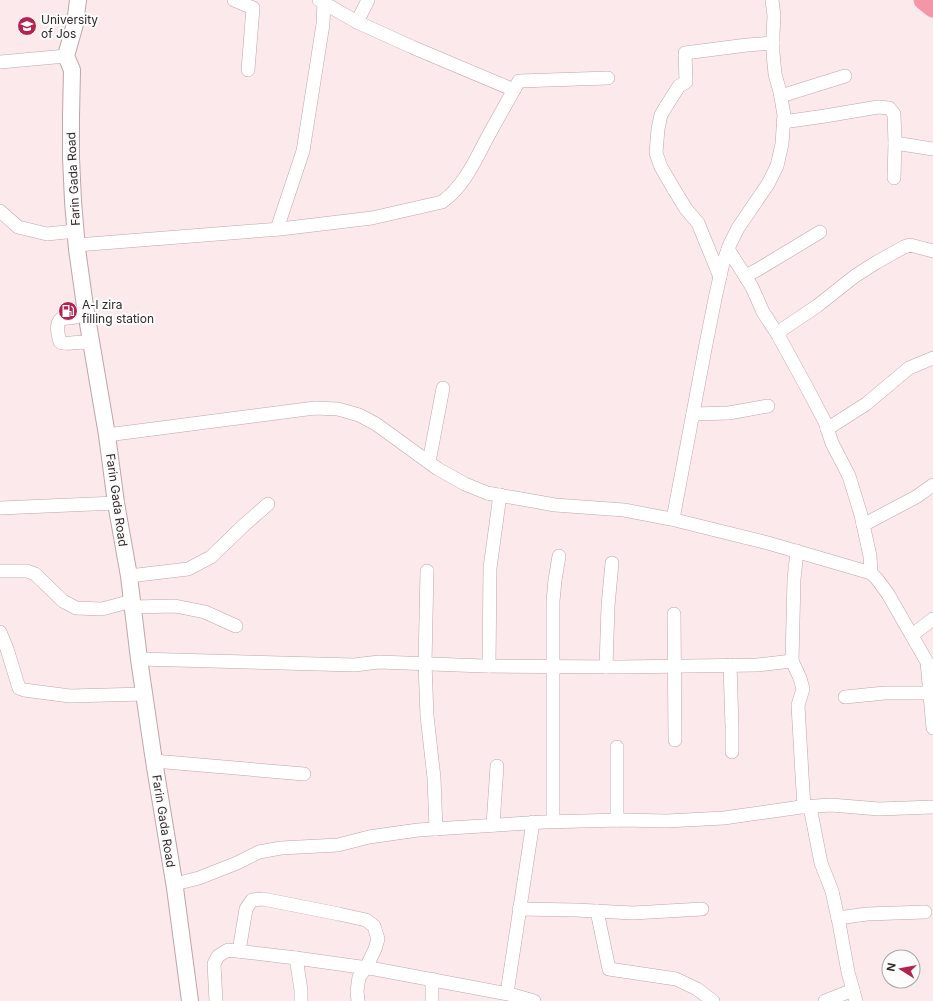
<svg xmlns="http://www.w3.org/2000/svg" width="933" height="1001" viewBox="0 0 933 1001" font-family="Inter,sans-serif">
<rect width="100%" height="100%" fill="#fce9ec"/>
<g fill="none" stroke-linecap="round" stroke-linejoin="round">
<path stroke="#f496a6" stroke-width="19" d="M923 0 933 8"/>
<defs>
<g id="minor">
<path d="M234 0 253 8 248 70"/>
<path d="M319 0 357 22 412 47 514 90"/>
<path d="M357 22 368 0"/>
<path d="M0 62 66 56"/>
<path d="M781 96 845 76"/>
<path d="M783 122 825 116 878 107 889 108 894 114 895 143 894 178"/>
<path d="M895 143 933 149"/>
<path d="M0 211 18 227 47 234 76 231"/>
<path d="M277 229 303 151 323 24 324 2"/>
<path d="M77 245 280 229 372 218 442 202C463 187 474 163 486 140 497 120 508 100 519 81L608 78"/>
<path d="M728 249 752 287 763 312 778 335 806 386 825 422 832 443 849 476 861 515 870 556 871 573"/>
<path d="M745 276 757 270 820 232"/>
<path d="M720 277 698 223 686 209 672 186 661 167 656 153 658 129 661 115 665 108 679 86 686 82 685 53 747 45 773 43"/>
<path d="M86 309C78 319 73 317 61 319 55 324 58 334 60 342 67 346 78 340 87 343 88 343 91 345 92 346"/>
<path d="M777 333 817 306 855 276 877 262 904 247 910 245 933 251"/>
<path d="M693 414 729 413 768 406"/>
<path d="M827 429 866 404 909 368 933 358"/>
<path d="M107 435 315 408 338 409 359 415 376 424 438 469 465 484 487 493 555 505 624 510 671 519 768 543 871 573 877 579 888 594 927 662 933 728"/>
<path d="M429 462 443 388"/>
<path d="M0 508 116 503"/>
<path d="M673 519 706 344 716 294 723 263 730 244 738 228 768 184 777 166 782 144 784 115 780 92 775 74 773 53V34L774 16 772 0"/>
<path d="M863 525 916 497 933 485"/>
<path d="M0 571H27L35 574 63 601 76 608 102 609 132 601"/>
<path d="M427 571 425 663 427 716 434 778 436 829"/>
<path d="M129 576 188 569 211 557 243 526 268 504"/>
<path d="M133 607 175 606 205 612 236 626"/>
<path d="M674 614 675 740"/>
<path d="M0 632 7 649 19 688 24 690 70 696 144 694"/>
<path d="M912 635 933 619"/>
<path d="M139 659 354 665 379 662 484 666 620 667 757 665 792 661 794 579 797 551"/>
<path d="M792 661 800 678 803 689 798 705 802 775 804 807"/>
<path d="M730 665 732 727V752"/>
<path d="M489 666 490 568 500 495"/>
<path d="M606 667 608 606 612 563"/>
<path d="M845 697 885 693H930"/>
<path d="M617 747V820"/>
<path d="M154 761 304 774"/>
<path d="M810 807 821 863 832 891 839 923 848 972 856 1001"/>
<path d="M553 821V601L555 580 559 556"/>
<path d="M493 825 497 766"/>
<path d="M175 884 199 878 237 863 259 852 281 848 338 845 369 837 418 830 544 822 621 820 667 821 724 818 801 807 831 805 879 809 933 807"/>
<path d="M519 909 576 910 633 913 702 909"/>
<path d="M597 911 609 969 676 979 697 989 713 1001"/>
<path d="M838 918 867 914 925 912"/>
<path d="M239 951 246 909 252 900 263 899 339 914 366 920 374 926 378 939 375 949 366 968 359 977 357 991 358 1001"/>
<path d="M296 958 301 990V1001"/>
<path d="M507 993 533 822"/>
<path d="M216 1001 214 964 218 956 228 950 296 958 375 969 513 995 534 1001"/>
<path d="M432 1001V979"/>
<path d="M825 1001 853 990"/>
</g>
<path id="major" d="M78 0 75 24 66 56 72 70 71 116V158L73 201 77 249 85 306 107 435 116 503 129 576 139 659 154 761 175 888 190 1001"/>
</defs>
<use href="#minor" stroke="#bda6a9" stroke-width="14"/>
<use href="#major" stroke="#bda6a9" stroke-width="18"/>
<use href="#minor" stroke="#fff" stroke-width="13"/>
<use href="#major" stroke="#fff" stroke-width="16"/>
</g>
<defs>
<symbol id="university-disc" viewBox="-11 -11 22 22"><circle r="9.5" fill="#b4234f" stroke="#fcfcfc"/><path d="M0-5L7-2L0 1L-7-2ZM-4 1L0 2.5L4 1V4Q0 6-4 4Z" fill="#fff"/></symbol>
<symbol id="fuel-disc" viewBox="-11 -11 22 22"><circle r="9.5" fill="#b4234f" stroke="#fcfcfc"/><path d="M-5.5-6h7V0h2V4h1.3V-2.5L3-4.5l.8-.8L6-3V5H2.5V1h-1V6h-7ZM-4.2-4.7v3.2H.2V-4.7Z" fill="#fff"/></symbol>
</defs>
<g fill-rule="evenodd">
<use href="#university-disc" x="16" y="15" width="22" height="22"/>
<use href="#fuel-disc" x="57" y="300" width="22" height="22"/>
</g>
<g text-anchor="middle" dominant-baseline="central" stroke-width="4" stroke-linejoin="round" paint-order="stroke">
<g font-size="12" fill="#302829" stroke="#fcfcfc" text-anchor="start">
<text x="41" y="19">University<tspan x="41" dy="14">of Jos</tspan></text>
<text x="82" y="304">A-l zira<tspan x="82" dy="14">filling station</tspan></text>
</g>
<g font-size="12" fill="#302829" stroke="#fcfcfc">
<text transform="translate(73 179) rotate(-93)">Farin Gada Road</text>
<text transform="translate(117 500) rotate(82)">Farin Gada Road</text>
<text transform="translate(164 821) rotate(81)">Farin Gada Road</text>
</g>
</g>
<g transform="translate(901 969) rotate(281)"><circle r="19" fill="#fcfcfc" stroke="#aaa7a8"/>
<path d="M0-3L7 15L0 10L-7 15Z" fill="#b4234f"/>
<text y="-6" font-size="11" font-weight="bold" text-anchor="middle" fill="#302829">N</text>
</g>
</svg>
